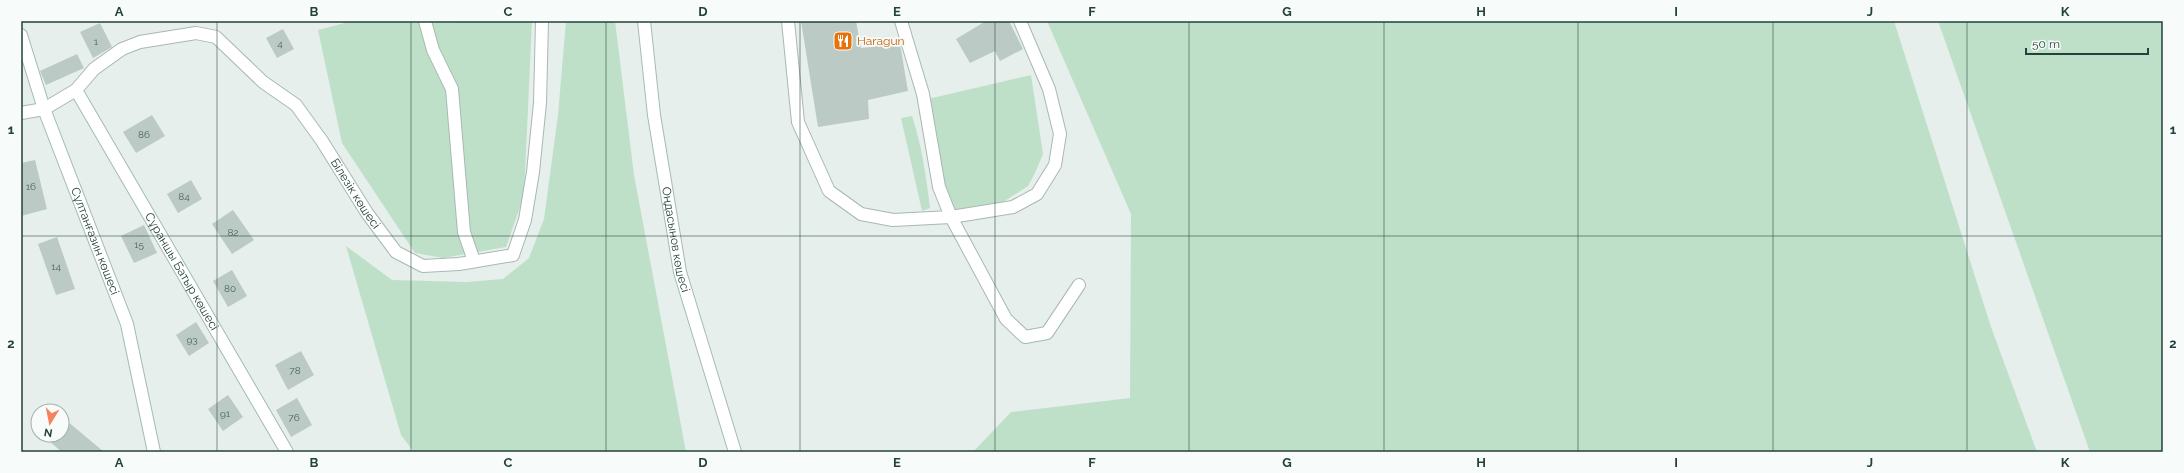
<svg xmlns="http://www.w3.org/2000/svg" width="2184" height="473" viewBox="0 0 2184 473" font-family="Raleway,sans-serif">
<rect width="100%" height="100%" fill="#e6efeb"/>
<g fill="#bfe0c8">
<path d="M352 21H412L413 23 532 21 524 196 506 247 443 258 415 253 342 143 318 30Z"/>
<path d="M566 21H615L634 175 686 452H414L401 435 346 246 392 280 467 282 503 279 529 258 544 219 558 115Z"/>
<path d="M1047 21H1894L1991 327 2037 452H973L1011 412 1130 398 1131 214Z"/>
<path d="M1938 21H2163V452H2090Z"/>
<path d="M1031 75 1043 154 1035 173 1028 186 1003 202 952 210 943 176 928 99Z"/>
<path d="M912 116C922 146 926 177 930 208L922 211 901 118Z"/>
</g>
<g fill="#bbcac4">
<path d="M801 21H856L861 48 900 44 908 91 868 100 869 119 818 127Z"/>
<path d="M986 21H1009L1023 49 1000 61 995 51 970 63 956 39Z"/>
<path d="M100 23 112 47 93 58 80 32Z"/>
<path d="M283 29 294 49 277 58 266 38Z"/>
<path d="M77 54 84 68 46 85 40 71Z"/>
<path d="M152 115 165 136 136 153 123 132Z"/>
<path d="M35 160 47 209 21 216V163Z"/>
<path d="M191 180 202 199 178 213 167 194Z"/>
<path d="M233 210 254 240 232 254 212 224Z"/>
<path d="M144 225 157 253 134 263 121 236Z"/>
<path d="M57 237 75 289 56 295 38 244Z"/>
<path d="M232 270 247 296 228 307 213 281Z"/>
<path d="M196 322 209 343 189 356 176 335Z"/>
<path d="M301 351 314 375 288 390 275 365Z"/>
<path d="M228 395 243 417 223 431 208 409Z"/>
<path d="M297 398 312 425 291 437 276 410Z"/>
<path d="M67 421 104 452H62L42 435H62V427Z"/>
</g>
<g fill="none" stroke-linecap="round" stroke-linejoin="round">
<defs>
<g id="street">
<path d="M425 21 433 50 452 89 464 232 474 261"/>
<path d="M788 21 798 122 829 191 861 214 893 220 951 217 1013 207 1037 194 1055 165 1060 134 1049 89 1020 21"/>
<path d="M901 21 923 94 939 187 951 217 1006 319 1025 337 1047 333 1079 285"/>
<path id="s1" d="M21 113 44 109 76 90 94 69 122 49 140 42 196 33 216 37 263 82 296 105 322 141 367 213 396 252 423 266 459 264 513 255 525 220 533 172 540 103 542 21"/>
</g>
<g id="secondary">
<path id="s2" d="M644 21 654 115 680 272 735 452"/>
<path id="s3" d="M21 35 44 109 127 324 154 452"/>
<path id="s4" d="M76 90 287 452"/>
</g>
</defs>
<use href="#street" stroke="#a8b8b2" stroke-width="14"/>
<use href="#secondary" stroke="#a4bbb3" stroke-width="14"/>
<use href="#street" stroke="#fff" stroke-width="12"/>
<use href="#secondary" stroke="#fff" stroke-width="12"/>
</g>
<path fill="none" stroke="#24423a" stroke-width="1" stroke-opacity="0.55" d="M217 21V452M411 21V452M606 21V452M800 21V452M995 21V452M1189 21V452M1384 21V452M1578 21V452M1773 21V452M1967 21V452M21 236H2163"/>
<defs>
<symbol id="restaurant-square" viewBox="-11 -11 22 22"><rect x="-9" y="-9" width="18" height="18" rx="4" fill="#e8710a" stroke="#f7fbf9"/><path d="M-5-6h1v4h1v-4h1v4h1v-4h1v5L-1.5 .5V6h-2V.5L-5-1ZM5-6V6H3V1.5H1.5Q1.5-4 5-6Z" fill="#fff"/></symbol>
</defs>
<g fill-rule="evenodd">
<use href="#restaurant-square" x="832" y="30" width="22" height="22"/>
</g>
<g text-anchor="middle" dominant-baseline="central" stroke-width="3.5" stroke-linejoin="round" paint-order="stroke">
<g font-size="10" fill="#4a645c">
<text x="96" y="41">1</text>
<text x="280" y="43">4</text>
<text x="144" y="134">86</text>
<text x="31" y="186">16</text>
<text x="184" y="196">84</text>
<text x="233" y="232">82</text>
<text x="139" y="244">15</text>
<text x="56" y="266">14</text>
<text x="230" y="288">80</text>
<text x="192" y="339">93</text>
<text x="295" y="370">78</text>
<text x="225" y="413">91</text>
<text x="294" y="417">76</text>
</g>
<g font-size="12" fill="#c56008" stroke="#f7fbf9" text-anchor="start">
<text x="857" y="41">Haragun</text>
</g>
<g font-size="12" fill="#24423a" stroke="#f7fbf9">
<text stroke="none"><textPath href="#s1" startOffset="431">Білезік көшесі</textPath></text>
<text stroke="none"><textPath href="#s2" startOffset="221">Оңдасынов көшесі</textPath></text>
<text stroke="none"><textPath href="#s3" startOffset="219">Сұлтанғазин көшесі</textPath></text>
<text stroke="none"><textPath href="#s4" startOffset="210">Сұраншы Батыр көшесі</textPath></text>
</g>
</g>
<rect width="2184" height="473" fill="none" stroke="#f7fbf9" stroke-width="44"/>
<g transform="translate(50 423) rotate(190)"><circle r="19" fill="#f7fbf9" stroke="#a3b1ad"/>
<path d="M0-3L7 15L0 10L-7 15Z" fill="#f4845f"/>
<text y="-6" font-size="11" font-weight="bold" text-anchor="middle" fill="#24423a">N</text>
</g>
<path d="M2026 48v6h122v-6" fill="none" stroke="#24423a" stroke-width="2"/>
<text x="2032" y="48" font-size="12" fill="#24423a" stroke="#f7fbf9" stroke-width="3" paint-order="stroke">50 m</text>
<rect x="22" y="22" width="2140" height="429" fill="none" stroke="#24423a" stroke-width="1.5"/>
<g font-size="13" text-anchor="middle" font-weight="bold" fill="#24423a">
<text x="119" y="16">A</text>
<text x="314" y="16">B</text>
<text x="508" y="16">C</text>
<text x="703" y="16">D</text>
<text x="897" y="16">E</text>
<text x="1092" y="16">F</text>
<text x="1287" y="16">G</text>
<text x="1481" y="16">H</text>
<text x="1676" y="16">I</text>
<text x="1870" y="16">J</text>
<text x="2065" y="16">K</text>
<text x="11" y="134">1</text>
<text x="2173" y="134">1</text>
<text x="11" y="348">2</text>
<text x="2173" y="348">2</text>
<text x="119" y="467">A</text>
<text x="314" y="467">B</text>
<text x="508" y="467">C</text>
<text x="703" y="467">D</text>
<text x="897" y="467">E</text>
<text x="1092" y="467">F</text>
<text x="1287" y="467">G</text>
<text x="1481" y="467">H</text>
<text x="1676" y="467">I</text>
<text x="1870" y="467">J</text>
<text x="2065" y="467">K</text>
</g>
</svg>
